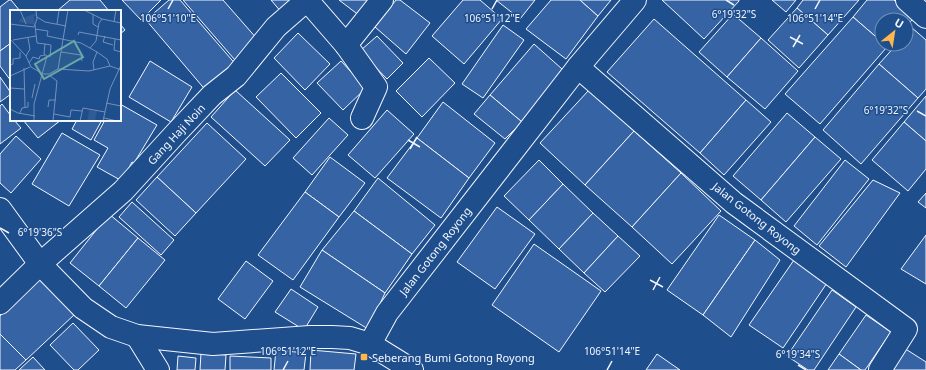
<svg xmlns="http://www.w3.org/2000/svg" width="926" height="370" viewBox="0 0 926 370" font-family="'Noto Sans',sans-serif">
<rect width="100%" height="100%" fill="#1f4e8c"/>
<g fill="#3563a3" stroke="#f2f6ff">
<path d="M9 0H11L20 11H11V43L0 51V7Z"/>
<path d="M70 0H100L109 11H57Z"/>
<path d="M122 0H161L141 20Z"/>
<path d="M169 0H180L238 67 208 93 146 20Z"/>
<path d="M183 0H223L258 40 235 60Z"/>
<path d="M271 0H293L282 13Z"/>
<path d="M339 0H372L360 16Z"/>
<path d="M396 0H400L430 23 406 54 375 27Z"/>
<path d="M463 0H480L502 19 464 64 432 36Z"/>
<path d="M496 0H535L520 19Z"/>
<path d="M551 0H580L598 16 566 59 526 29Z"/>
<path d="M580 0H611L598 16Z"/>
<path d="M662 0H739V1L704 39Z"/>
<path d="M772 0H796L786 12Z"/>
<path d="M803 0H859L828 35 797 8Z"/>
<path d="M867 0H894L914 18 906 26V20H882V42L853 17Z"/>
<path d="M797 8 828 35 799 68 768 40Z"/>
<path d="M733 14 761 38 727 77 699 52Z"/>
<path d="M853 17 882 42V44H884L887 47 820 124 785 94Z"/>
<path d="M654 19 746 100 700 153 607 72Z"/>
<path d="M120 24 125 30 120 34Z"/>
<path d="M503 25 524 40 483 98 462 84Z"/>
<path d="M911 27 926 40V89L918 98 879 64 897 44H906V33Z"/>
<path d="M298 33 330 64 305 90 274 58Z"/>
<path d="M377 36 403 63 387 79 360 51Z"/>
<path d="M761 38 798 71 765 109 727 77Z"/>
<path d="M11 43V81L0 66V51Z"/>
<path d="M534 44 562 69 522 122 490 95Z"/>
<path d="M429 58 455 83 422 117 396 91Z"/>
<path d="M150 61 192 87 171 122 129 97Z"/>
<path d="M341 61 366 88 343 110 317 83Z"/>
<path d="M879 64 918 98 861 164 823 130Z"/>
<path d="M281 73 321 113 296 138 256 97Z"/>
<path d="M0 77 11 93V94L0 102Z"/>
<path d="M235 90 290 140 265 166 211 117Z"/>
<path d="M589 90 634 131 585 185 540 143Z"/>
<path d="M490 95 522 122 505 139 474 114Z"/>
<path d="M926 96V141L904 122Z"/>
<path d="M746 100 771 122 724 175 700 153Z"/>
<path d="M443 102 495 143 469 178 417 138Z"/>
<path d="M2 104 11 116V120H14L21 128 0 144V106Z"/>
<path d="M120 104 157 125 134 163 132 162 122 181 97 167 108 148 94 140 105 120H120Z"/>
<path d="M387 110 414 134 375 178 348 155Z"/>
<path d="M787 113 815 137 761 200 733 176Z"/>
<path d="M329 118 348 135 312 175 293 158Z"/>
<path d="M23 120H61L38 138Z"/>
<path d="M77 120H102L91 140 72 129Z"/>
<path d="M904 122 926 141V169L908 191 872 160Z"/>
<path d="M207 123 246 159 196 213 157 177Z"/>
<path d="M634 131 681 173 632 227 585 185Z"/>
<path d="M62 133 100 155 69 206 32 184Z"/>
<path d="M16 136 41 159 11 193 0 183V154Z"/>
<path d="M815 137 841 159 786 222 761 200Z"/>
<path d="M417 138 469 178 441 218 387 178Z"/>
<path d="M330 157 365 183 339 217 305 192Z"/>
<path d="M539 160 563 184 529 220 504 196Z"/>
<path d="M845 160 869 179 817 245 794 226Z"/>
<path d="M681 173 721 211 672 264 632 227Z"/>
<path d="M157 177 196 213 175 236 136 200Z"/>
<path d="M378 178 435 225 412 254 354 211Z"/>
<path d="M873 180 900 193 846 267 819 246Z"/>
<path d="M563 184 593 213 559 249 529 220Z"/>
<path d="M305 192 339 217 293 280 258 255Z"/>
<path d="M926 193V208L918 202Z"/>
<path d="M132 202 174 240 161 255 119 217Z"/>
<path d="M497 207 535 234 495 289 457 262Z"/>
<path d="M354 211 412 254 385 293 322 250Z"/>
<path d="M593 213 618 236 584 273 559 249Z"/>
<path d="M109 214 138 238 99 286 70 263Z"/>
<path d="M719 215 755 240 703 315 667 290Z"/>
<path d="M926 235V284L901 269Z"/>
<path d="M618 236 640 256 605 292 584 273Z"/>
<path d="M138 238 165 260 126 308 99 286Z"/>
<path d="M755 240 780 260 731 337 703 315Z"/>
<path d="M534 244 601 291 559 352 492 305Z"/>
<path d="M322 250 385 293 368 329 300 287Z"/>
<path d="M794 260 827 283 783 348 749 325Z"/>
<path d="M246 261 273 281 245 319 218 299Z"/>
<path d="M41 277 75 314 26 360 0 334V316Z"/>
<path d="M291 289 318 307 304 330 275 312Z"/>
<path d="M832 290 856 307 814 370H808L787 356Z"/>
<path d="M866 315 891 332 865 370H861L839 354Z"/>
<path d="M73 323 99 350 78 370H74L50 345Z"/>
<path d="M0 334 26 360 15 370H0Z"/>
<path d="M904 348 926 362V370H890Z"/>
<path d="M276 350 306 353 304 370H274Z"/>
<path d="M311 350 356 354 354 370H310Z"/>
<path d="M201 353 226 355 225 370H200Z"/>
<path d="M657 354 680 370H646Z"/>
<path d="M839 354 861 370H828Z"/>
<path d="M178 356 196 358 195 370H177Z"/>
<path d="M230 356 271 358V370H230Z"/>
<path d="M33 357 45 370H19Z"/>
</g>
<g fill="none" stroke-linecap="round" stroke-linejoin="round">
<defs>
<g id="street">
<path d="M307 0 346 45 376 87 362 118"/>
<path d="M907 0 926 17"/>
<path d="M346 45 382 0"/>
<path d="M578 67 734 203 906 329 880 370"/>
<path d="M0 303 40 264 123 191 176 133 212 95 236 76 276 27 307 0"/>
<path d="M137 336 158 370"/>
<path d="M370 344 387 313 578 67 635 0"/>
</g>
<path id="secondary" d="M0 209 40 264 83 308 111 327 137 336 213 344 310 337H332L350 338 370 344 412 370"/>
</defs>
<use href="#street" stroke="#f2f6ff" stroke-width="24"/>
<use href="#secondary" stroke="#f2f6ff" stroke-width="24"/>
<use href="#street" stroke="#1f4e8c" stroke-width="22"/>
<use href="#secondary" stroke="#1f4e8c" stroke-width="22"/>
</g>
<path fill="none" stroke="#f2f6ff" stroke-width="1.5" d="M726 0 734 5M168 9 173 0M492 9 497 0M815 9 820 0M790 37 803 44M793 47 800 35M917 111 926 116M408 140 420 147M410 149 417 137M0 228 9 233M650 280 663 287M653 290 660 277M798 365 806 370M283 370 288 361M607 370 612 361"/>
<rect fill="#ffb74d" stroke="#1f4e8c" stroke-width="1.5" x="360" y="353" width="8" height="8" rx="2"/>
<g text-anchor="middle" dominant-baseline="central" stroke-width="3" stroke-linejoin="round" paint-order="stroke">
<g font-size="11" fill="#f2f6ff" stroke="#1f4e8c">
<text transform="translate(176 134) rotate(-47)">Gang Haji Noin</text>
<text transform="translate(757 218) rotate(38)">Jalan Gotong Royong</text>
<text transform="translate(435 251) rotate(-52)">Jalan Gotong Royong</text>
</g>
<g font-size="11" fill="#f2f6ff" stroke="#1f4e8c" text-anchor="start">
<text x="372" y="357">Seberang Bumi Gotong Royong</text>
</g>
</g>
<g transform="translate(10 10)">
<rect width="111" height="111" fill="#1f4e8c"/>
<path d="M27 3V6H24L25 15 9 12 10 9ZM79 100 87 101 85 111H74L78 109Z" fill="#305b95"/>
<path fill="none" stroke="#7391ba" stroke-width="1" d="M10 0 16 14M74 0 92 9 111 13M83 4V14L88 17M27 7 35 12 56 16M104 12 106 0M0 14 24 17 27 9 26 0M47 14 49 0M25 19 38 21 37 26 71 33 87 42M68 25 69 22 111 30M95 26 93 32 103 35M0 29 16 46 21 57 33 64H39L48 59 79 61 100 56 111 60M105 29 104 40 111 42M3 30 26 26M35 34 41 35 40 47M80 38 86 31 89 13 92 9M51 42 71 45 72 51M16 46 20 39 18 28M19 53 23 47 29 49 30 46 35 45M0 55 3 54V49L10 48V42M14 58 15 97M48 59 58 0M84 60 83 52 87 42 97 49 100 56M39 65 47 71 43 111M0 66 20 57M0 78 14 79M22 88 25 74M96 93 111 96M38 97 39 90H46M0 99 8 103 25 106M10 103 12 98 18 97V92M44 104 60 107 61 100 72 101M94 108 107 111M24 111V94L37 46 34 44 35 34 27 33 25 15M70 111 73 98 95 102M93 111 100 79 111 55"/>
<path fill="#6aa9a8" fill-opacity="0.15" stroke="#6aa9a8" stroke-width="2" d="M64 31 73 47 34 69 25 54Z"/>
<rect width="111" height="111" fill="none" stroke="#f2f6ff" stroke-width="2"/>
</g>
<g font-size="10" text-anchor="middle" fill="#f2f6ff" stroke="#1f4e8c" stroke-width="3" stroke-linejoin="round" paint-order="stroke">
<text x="734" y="18">6°19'32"S</text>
<text x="492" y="22">106°51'12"E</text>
<text x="815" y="22">106°51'14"E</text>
<text x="168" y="22">106°51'10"E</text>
<text x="886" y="114">6°19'32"S</text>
<text x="40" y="236">6°19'36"S</text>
<text x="288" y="355">106°51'12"E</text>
<text x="612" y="355">106°51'14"E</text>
<text x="798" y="358">6°19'34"S</text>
</g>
<g transform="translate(894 32) rotate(30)"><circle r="19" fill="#1f4e8c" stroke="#7391ba"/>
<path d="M0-3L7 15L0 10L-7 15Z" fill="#ffb74d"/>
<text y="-6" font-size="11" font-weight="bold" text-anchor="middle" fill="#f2f6ff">U</text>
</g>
</svg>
